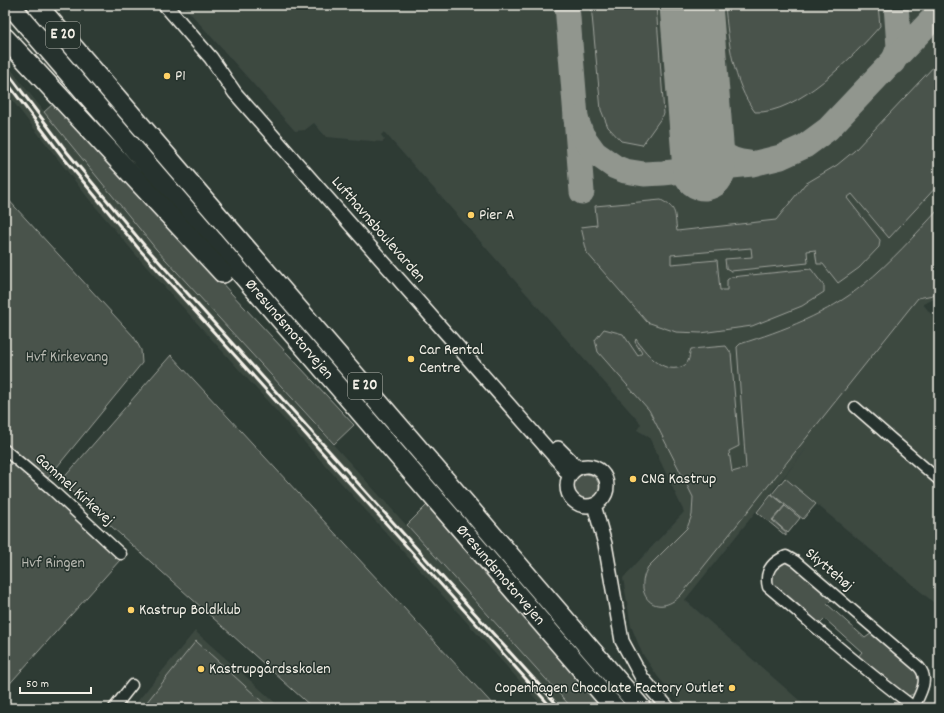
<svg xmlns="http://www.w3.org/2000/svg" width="944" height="713" viewBox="0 0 944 713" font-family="Dekko,sans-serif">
<rect width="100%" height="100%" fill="#2e3b34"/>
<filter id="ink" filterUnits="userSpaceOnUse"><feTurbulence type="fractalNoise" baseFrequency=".025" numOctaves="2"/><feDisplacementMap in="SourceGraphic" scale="8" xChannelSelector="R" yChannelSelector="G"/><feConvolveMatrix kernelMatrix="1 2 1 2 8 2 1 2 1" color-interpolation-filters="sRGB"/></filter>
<g filter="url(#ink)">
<g fill="#3c4841">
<path d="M183 5H939V297L923 304 939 324V607L784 477 810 444 685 600 808 708H685L658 677 642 653 631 626 623 578 684 512 649 437 637 430 641 424 384 132 381 135 385 140 382 142 326 137 314 123 305 130 295 131Z"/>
<path d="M5 61 26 89 156 249 572 708H544L142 262 88 198 5 91Z"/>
<path d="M195 631 281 708H132Z"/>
</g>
<g fill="#48524c" stroke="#9ea29a">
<path d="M591 5H656L664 114 642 145 621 141 608 127 601 110Z"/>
<path d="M725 5H878L880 26C854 56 797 115 755 112 733 83 728 40 725 5Z"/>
<path d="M939 61V184L889 238 852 194 847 198 880 240 879 247 859 268 838 283 823 264H817L815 250 807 251 808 263 731 271 726 268 725 259 752 257 751 248 671 255V264L717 260 720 290H727V280L731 277 811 269 824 286V292L802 306 752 326 701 333 676 332 647 322 587 253 581 227 597 225 595 206 661 200C678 209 674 213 677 231L776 220 805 184 837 165 854 151Z"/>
<path d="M54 103 354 425 334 444 156 249 44 112Z"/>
<path d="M5 196 134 337 141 350 142 363 48 478 5 442Z"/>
<path d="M939 209V291L933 295 918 298 681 595C656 620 632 595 648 567L687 528 692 515 693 497 649 410 598 352 595 340 604 329 623 334 638 356 642 353 635 342 636 339C645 352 662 374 681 367 684 366 687 364 688 361 690 358 689 353 691 349L726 346 731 353 739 446 729 451 732 472 746 468 737 347 740 344C784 330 827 314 863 285 891 262 915 235 939 209Z"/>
<path d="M171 355 496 708H313L61 481Z"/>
<path d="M11 461 41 485 120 560 5 689V468Z"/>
<circle cx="586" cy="487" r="13"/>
<path d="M785 478 816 504 803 519 772 494Z"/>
<path d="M771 494 785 505 772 520 786 532V536L757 512Z"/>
<path d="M427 505 602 708H572L407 525Z"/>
<path d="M785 506 800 518 788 533 773 520Z"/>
<path d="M784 562 792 563 831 597 832 599 827 604 865 638 872 633 917 671 921 681C918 689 916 695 907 696L857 658 862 652 825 619 818 626 779 592 771 583 772 572Z"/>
<path d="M196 641 269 708H142Z"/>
</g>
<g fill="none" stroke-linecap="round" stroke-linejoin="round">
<g stroke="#91968e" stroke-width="25">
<path d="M567 5 582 192"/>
<path d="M893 62 899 47 896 5"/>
<path d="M576 119 582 135 595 153 615 167 625 171 644 174 663 173 752 164 781 157 805 146 828 129 939 12"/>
<path d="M700 120C709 144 722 161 749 163"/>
</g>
<path stroke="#91968e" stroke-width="63" d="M691 5 704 169"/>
<defs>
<g id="minor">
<path d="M855 407 939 480"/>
<path d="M5 450 50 488 121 554"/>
<path d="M914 707C920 694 930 679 919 667L795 561 786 556C772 562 764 571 768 587 816 627 863 670 914 707L915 708"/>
<path d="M114 708 132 685"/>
</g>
<g id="tertiary">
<path d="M165 5 211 58 235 93 560 463 569 476"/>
<path d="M558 448 578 468"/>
<circle cx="587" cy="486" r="20"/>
<path d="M594 505 605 544 622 641 642 678 668 708"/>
</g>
<g id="motorway">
<path id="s1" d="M10 5 615 708"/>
<path d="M37 5 641 708"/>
<path d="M5 38 223 273"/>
</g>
</defs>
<use href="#minor" stroke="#f4f1e8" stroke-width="13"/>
<use href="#tertiary" stroke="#f4f1e8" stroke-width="16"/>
<use href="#motorway" stroke="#f4f1e8" stroke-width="22"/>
<use href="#minor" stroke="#26332d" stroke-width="10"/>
<use href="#tertiary" stroke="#26332d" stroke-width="13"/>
<use href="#motorway" stroke="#26332d" stroke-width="19"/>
<g stroke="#f4f1e8" stroke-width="3">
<path d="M5 69 67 152 144 245 560 708"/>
<path d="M5 80 62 156 139 249 552 708"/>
</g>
</g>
</g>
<g fill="#ffd166" stroke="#26332d" stroke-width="1.5">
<circle cx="167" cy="76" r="4"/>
<circle cx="471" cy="215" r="4"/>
<circle cx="411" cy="359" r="4"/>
<circle cx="633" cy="479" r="4"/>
<circle cx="131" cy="610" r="4"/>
<circle cx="201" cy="669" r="4"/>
<circle cx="732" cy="688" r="4"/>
</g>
<g text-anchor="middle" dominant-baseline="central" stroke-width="3" stroke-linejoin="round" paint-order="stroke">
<g fill="#26332d" stroke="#b6b8b0" stroke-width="1">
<rect x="46" y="22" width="34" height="26" rx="3"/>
<rect x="348" y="373" width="34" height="26" rx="3"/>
</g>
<g font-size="15" font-weight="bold" fill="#f4f1e8">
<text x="63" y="35">E 20</text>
<text x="365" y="386">E 20</text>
</g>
<g font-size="16" fill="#f4f1e8" stroke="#26332d" text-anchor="start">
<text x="175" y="76">P1</text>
<text x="479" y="215">Pier A</text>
<text x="419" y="350">Car Rental<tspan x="419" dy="18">Centre</tspan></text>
<text x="641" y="479">CNG Kastrup</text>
<text x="139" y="610">Kastrup Boldklub</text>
<text x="209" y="669">Kastrupgårdsskolen</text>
<text x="724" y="688" text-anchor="end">Copenhagen Chocolate Factory Outlet</text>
</g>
<g font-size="16" fill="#f4f1e8" stroke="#26332d">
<text transform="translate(378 230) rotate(49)">Lufthavnsboulevarden</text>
<text stroke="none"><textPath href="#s1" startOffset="428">Øresundsmotorvejen</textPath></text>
<text transform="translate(74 490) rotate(42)">Gammel Kirkevej</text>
<text transform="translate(829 570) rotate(40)">Skyttehøj</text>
<text stroke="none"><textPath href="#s1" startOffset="752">Øresundsmotorvejen</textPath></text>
</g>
<g font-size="16" fill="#b8b9b1" stroke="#26332d">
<text x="67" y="357">Hvf Kirkevang</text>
<text x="53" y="563">Hvf Ringen</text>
</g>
</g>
<rect width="944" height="713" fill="none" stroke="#26332d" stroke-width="20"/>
<rect x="10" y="10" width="924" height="693" fill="none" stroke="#f4f1e8" stroke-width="1.5" filter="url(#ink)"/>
<path d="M20 687v6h71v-6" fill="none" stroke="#f4f1e8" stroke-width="2"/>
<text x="26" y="687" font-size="12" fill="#f4f1e8" stroke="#26332d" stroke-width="3" paint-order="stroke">50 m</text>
</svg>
